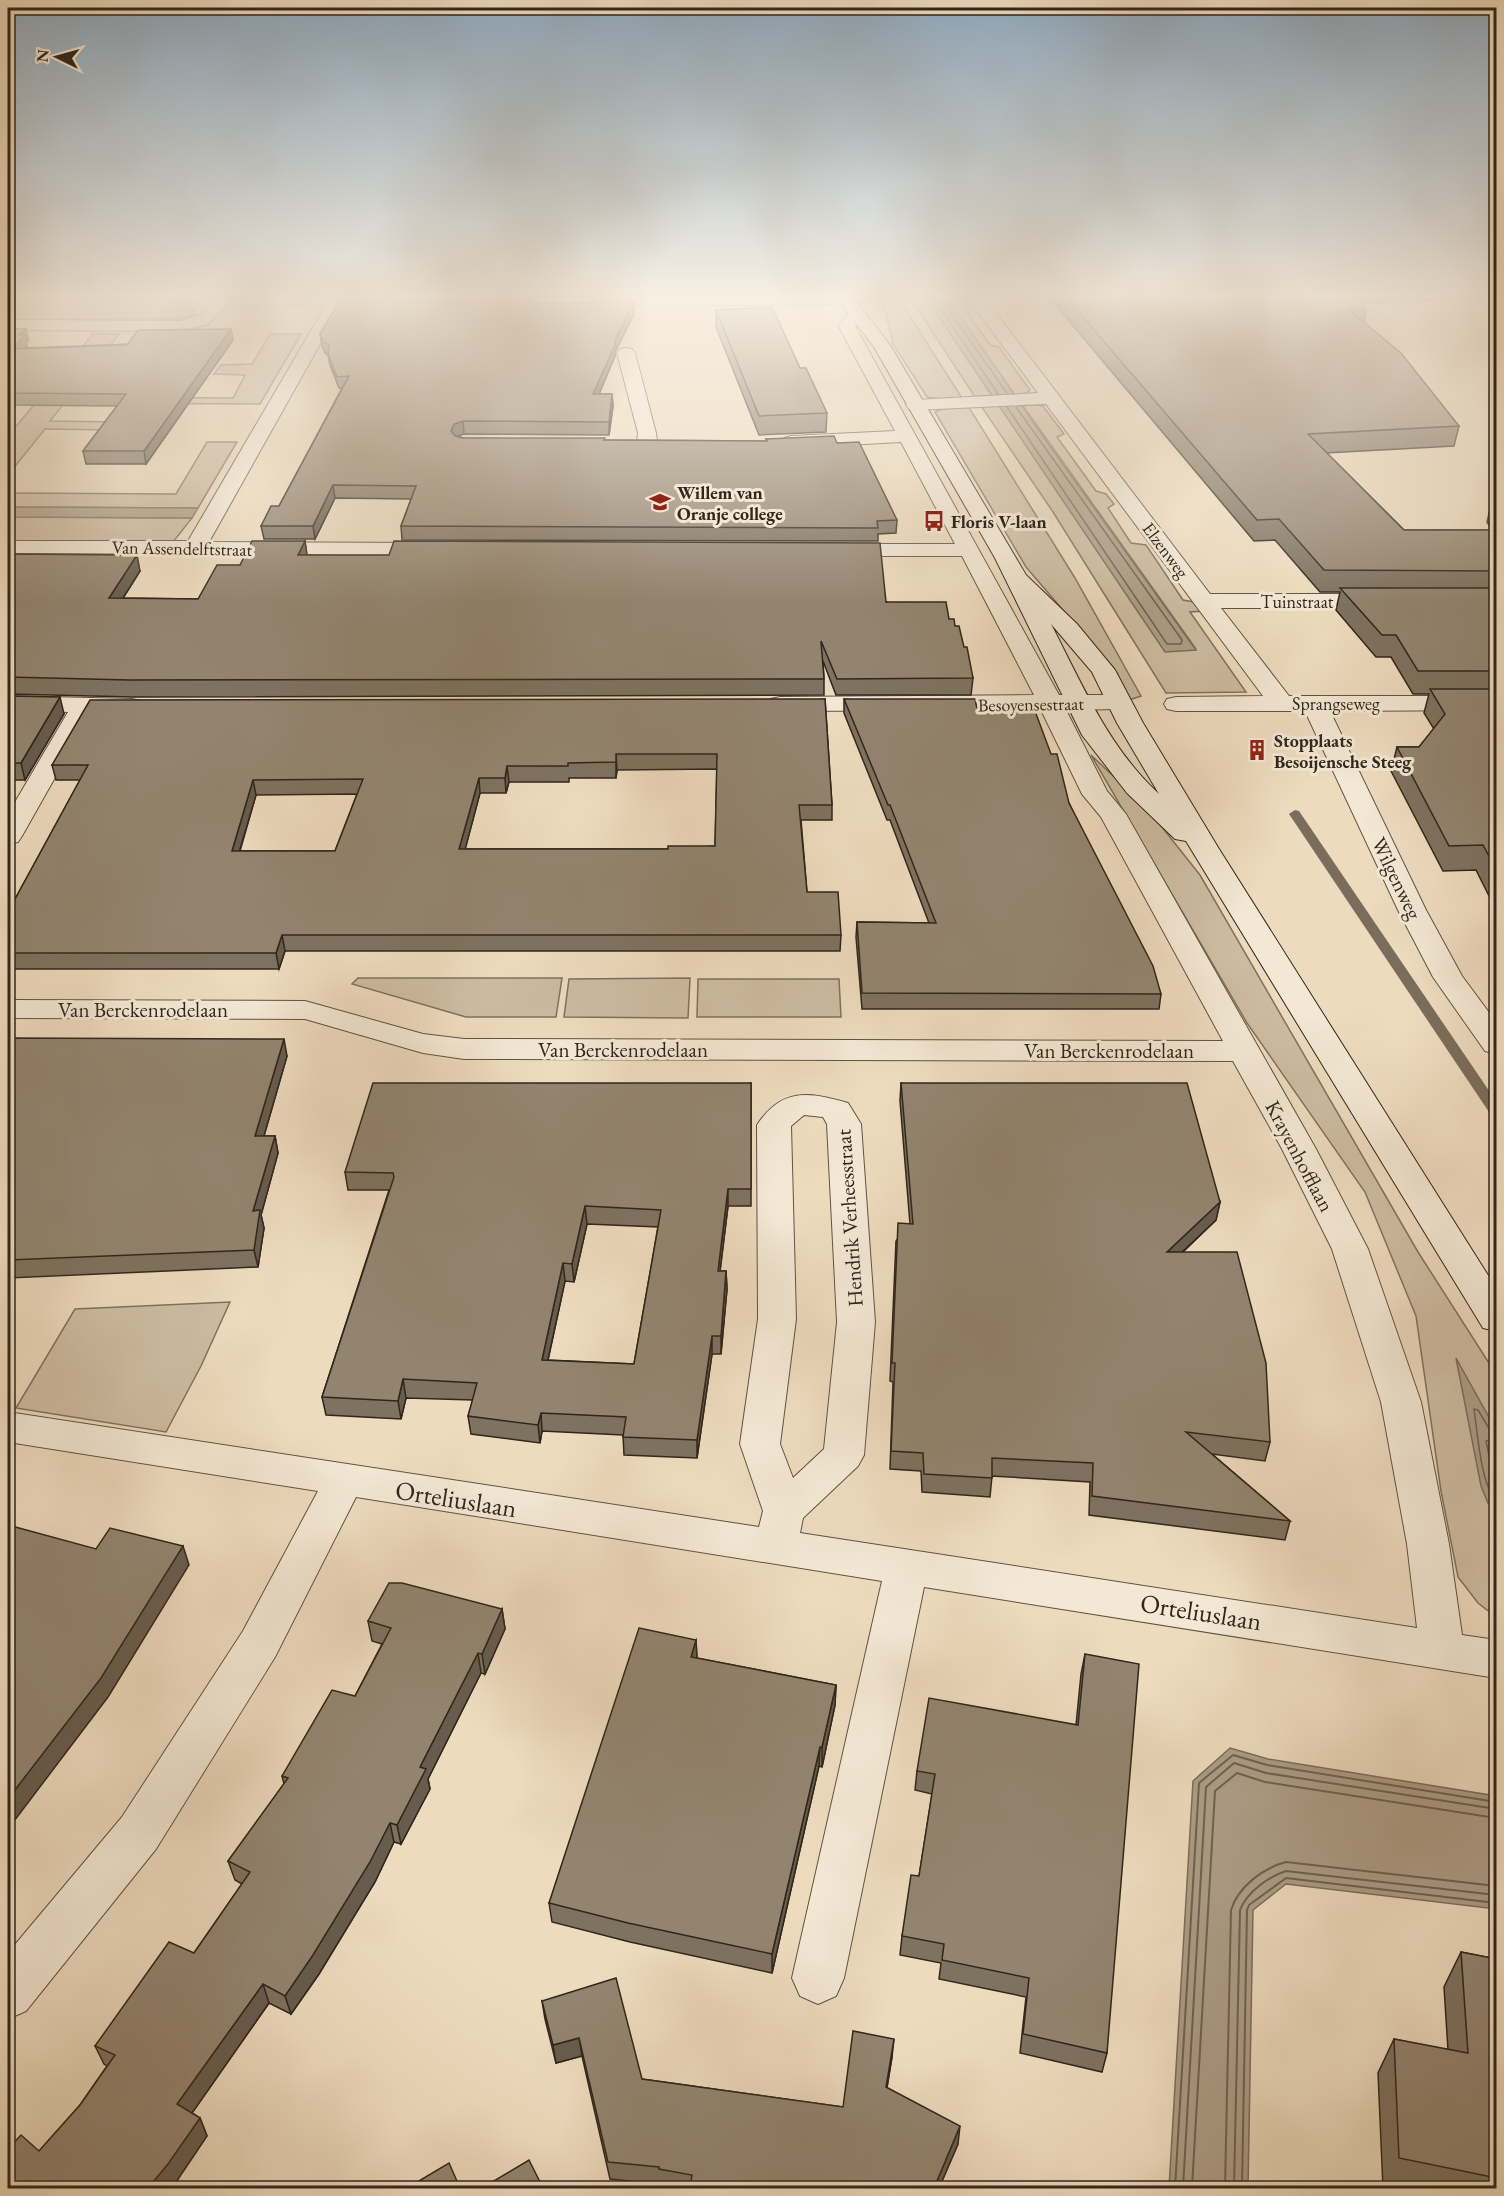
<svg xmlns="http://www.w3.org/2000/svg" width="1504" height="2196" viewBox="0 0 1504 2196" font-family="'EB Garamond',serif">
<rect width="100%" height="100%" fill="#eedbbe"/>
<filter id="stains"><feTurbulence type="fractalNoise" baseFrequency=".00333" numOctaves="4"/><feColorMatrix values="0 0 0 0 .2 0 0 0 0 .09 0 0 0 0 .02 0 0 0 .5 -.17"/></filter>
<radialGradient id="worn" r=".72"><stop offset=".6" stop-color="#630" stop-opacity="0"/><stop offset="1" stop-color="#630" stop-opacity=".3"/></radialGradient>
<g fill="#cebca2" stroke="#7f715e" stroke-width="1.5">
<path d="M8 296H205L190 316 176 319H8Z"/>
<path d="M876 296H897L962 398 940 399 927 397 893 344 886 313Z"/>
<path d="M909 296H925L992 396 975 397Z"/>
<path d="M946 296H963L973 309 967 312 990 345 999 347 1030 390 1024 395H1015Z"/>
<path d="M93 334H119L50 421 116 422 110 430 45 429 8 475V436Z"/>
<path d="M270 334H301L260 404 96 403 101 397 233 398 245 375 214 374 221 365 252 364Z"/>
<path d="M1021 403 1043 406 1064 434 1057 437 1096 491 1106 494 1114 504 1108 508 1131 543 1146 545 1183 600 1199 603 1203 611 1190 612 1246 692 1166 693 1053 512 981 406 998 405 1196 649Z"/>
<path d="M968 406 1075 578 1141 696 1129 700 1117 673 1026 567 935 412 942 409Z"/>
<path d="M207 442H237L198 508 8 507V493L176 494Z"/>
<path d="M8 517 192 518 173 542H8Z"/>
<path d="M1091 755 1146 807 1200 875 1418 1252 1496 1374V1430L1457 1361 1488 1503H1496V1617L1478 1603 1458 1577 1441 1491 1416 1316 1365 1192 1247 1023Z"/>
<path d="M358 978H562L556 1017H466L352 984Z"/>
<path d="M690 978 688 1018 564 1017 569 979Z"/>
<path d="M698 979H839L841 1017H697Z"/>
<path d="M230 1302 201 1366 166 1432 16 1408 75 1309Z"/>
</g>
<g fill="#ad9d87" stroke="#7b6d5c" stroke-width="1.5">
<path d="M925 296H946L1047 442 1196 650 1165 652Z"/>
<path d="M8 507 198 508 192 518 8 517Z"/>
<path d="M1456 1358 1496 1430V1503H1488L1481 1486Z"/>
<path d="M1230 1748 1268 1759 1496 1796V1909L1286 1884 1253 1910 1248 2188H1169L1193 1781Z"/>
</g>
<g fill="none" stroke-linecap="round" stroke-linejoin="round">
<g stroke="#6e6251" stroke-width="1.5">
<path d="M932 296 998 394"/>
<path d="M942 296 943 302 1007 393"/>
<path d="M1007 407 1167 644H1181L1182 640 1016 407"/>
<path d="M1496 1432 1490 1430 1478 1410 1474 1409C1477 1427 1481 1489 1496 1498"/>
<path d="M1496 1439 1486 1441 1496 1488"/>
</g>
<g stroke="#6e6251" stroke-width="2">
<path d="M1175 2188 1199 1783 1233 1755 1267 1765 1496 1802"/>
<path d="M1183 2188 1206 1787 1234 1763 1266 1773 1496 1809"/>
<path d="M1192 2188 1215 1791 1237 1773 1265 1782 1496 1818"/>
<path d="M1225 2188 1231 1910C1238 1887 1263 1868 1286 1862L1496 1886"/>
<path d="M1234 2188 1240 1910C1247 1892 1268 1877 1286 1871L1496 1895"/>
<path d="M1242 2188 1247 1910 1249 1905 1286 1878 1496 1903"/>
</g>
<path fill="#7b6d5c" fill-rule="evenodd" d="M1295 810 1299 811 1496 1101V1117L1491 1115 1289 814Z"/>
<defs>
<g id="street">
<path d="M217 296H391L394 300 386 305H342L209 542 436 543 444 544 447 549 444 554 436 555 8 553V541H188L326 305H227L208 324 180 331 8 330V320L180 321 201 314Z"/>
<path d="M966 296H983L1210 594H1384L1392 596 1395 601 1392 606 1384 608H1221L1289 696H1496V710L1330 711 1426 910 1462 976 1496 1022V1054L1485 1051 1433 977 1398 910 1305 711H1176L1167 709 1164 704 1167 699 1176 697 1263 696 1046 404 915 410 909 409 906 405 909 401 915 400 1038 393Z"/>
<path d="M479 297 878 296V297L870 302 800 305H485L477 300Z"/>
<path d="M858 308 866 313 855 326 1059 695H1118L1127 697 1130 702 1127 707 1118 709 1066 710 1107 791 1126 814 1316 1149 1368 1249 1421 1402 1449 1544 1462 1635 1496 1640V1678L924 1587 844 1978 836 1996 818 2004 800 1996 792 1978 882 1581 356 1497 275 1657 156 1849 26 2011 8 2019V1953L122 1817 243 1631 318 1491 8 1442V1412L759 1527 763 1511 740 1444 758 1319 757 1125C782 1087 809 1092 848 1103L861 1124 875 1322 864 1455 858 1466 803 1518 800 1533 1417 1628 1407 1544 1381 1402 1332 1249 1282 1149 1233 1061 464 1059 423 1053 305 1019 8 1018V1000L305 1001 423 1034 464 1039 1223 1041 1101 817 1082 794 1041 710 780 711 771 709 768 704 771 699 780 697 1034 695 962 556H836L828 555 825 550 828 545 836 544H955L901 442 791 448 784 446 781 442 784 438 791 436 895 431 838 325 852 310ZM804 1115 823 1117 827 1124 837 1322 824 1449 793 1478 780 1444 796 1319 791 1126Z"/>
<path d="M626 348 632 349 635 353 656 433 657 442 654 446H640L637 442 638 433 617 353 620 349Z"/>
<path d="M8 696 132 699 141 701 144 706 141 711 132 713 92 712 22 836 18 842 8 844V814L68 712 8 710Z"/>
</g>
<path id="secondary" d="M835 296H852L890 345 1026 575 1077 624 1115 670 1143 723 1219 849 1496 1288V1331L1483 1328 1186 841 1175 839 1127 793 1082 735 995 558 874 347ZM1051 624 1092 672 1117 723 1159 794C1108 747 1082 684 1051 624Z"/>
</defs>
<use href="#street" stroke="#605344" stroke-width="2"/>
<use href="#secondary" stroke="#30261b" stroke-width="2"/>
<use href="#street" fill="#f4e8d5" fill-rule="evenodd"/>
<use href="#secondary" fill="#f4e8d5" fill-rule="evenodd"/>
</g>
<g fill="#7e7260" stroke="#30261b" stroke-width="1.5" fill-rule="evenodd">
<path d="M531 296 532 303 634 302V314L615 352V356L599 394H612L613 406 609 435 464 434 457 436 463 438 605 440 766 441V439L837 443 897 520 896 533 878 534V541L402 540 401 526 411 499 335 498 315 539H264L261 526 279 506 342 388H339L330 365 328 355 325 353 322 346 320 334Z"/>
<path d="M1048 296H1497V298L1362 303 1366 309 1364 322 1459 426 1454 446 1326 453 1404 530H1492L1487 522 1492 501H1497V912L1476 870 1443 871 1391 771 1397 747H1419L1434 729 1424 713 1429 694H1413L1391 657H1376L1336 610 1340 592H1320L1275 540 1254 541Z"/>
<path d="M716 310 800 368 827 413 826 432 759 435 716 327Z"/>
<path d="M8 329H26L28 341 26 343 27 347 26 348 233 340 146 464H86L83 451 117 406 8 405Z"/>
<path d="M305 541 307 555 886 602 949 619 955 626 973 678 971 695H836L823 661 824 679V695L133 697 8 694V554L140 571 123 598 198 599 240 565Z"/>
<path d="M8 696 64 714 25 780H12L8 787Z"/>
<path d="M825 699 832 805V820H801L807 892 841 935 840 951H285L279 969H8V912L80 780H56L52 765ZM717 769 715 846 668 849H465L480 793H506L509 782H569V778H616L617 770ZM357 794 335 851H240L256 795Z"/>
<path d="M844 699 978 713 1069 803 1161 994 1159 1009H862L856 937 857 922 929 923 890 820H887L844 713Z"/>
<path d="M8 1038 287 1056 264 1136H275L278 1153 261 1215 264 1228 258 1267 8 1278Z"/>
<path d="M751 1083V1206H728L720 1271H726L727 1289 721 1354H712L697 1458 624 1455 623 1435 542 1431 540 1443 471 1434 468 1416 473 1400 406 1398 401 1419 326 1415 322 1397 389 1190H348L345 1172ZM587 1224 658 1227 634 1364 548 1360 565 1281 574 1282Z"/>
<path d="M901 1083 1220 1202 1216 1220 1183 1252 1270 1442 1265 1461 1212 1454 1290 1521 1285 1540 1089 1515 1090 1482 992 1476 990 1497 922 1492 921 1471 890 1469 893 1382 890 1381 896 1241 910 1224 900 1101Z"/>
<path d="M502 1609 505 1629 485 1674 481 1673 428 1779 430 1789 401 1844 394 1842 375 1882 319 1974 291 2014 269 2003 192 2113 200 2118 207 2136 176 2182 39 2151 80 2105 107 2066 104 2064 95 2046 194 1953 242 1884 235 1880 228 1861 284 1784 282 1776 355 1696 382 1644 372 1641 368 1621Z"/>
<path d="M696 1640 697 1658 836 1685 835 1705 822 1767 819 1766 772 1973 630 1942 552 1922 549 1903Z"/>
<path d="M1085 1654 1107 2053 1102 2072 1020 2053 1026 1997 939 1979 941 1963 900 1955 902 1936 919 1876 932 1794 915 1790 917 1771 1076 1725 1081 1674Z"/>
<path d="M1461 1952 1497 1959V2188H1383L1378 2073 1394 2039 1448 2050 1444 1987Z"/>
<path d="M542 2001 642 2079 843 2107 892 2057 887 2088 958 2144 939 2188H670L661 2187 660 2184 610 2179 582 2056 556 2063 545 2019Z"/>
</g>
<g fill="#675c4e" stroke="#30261b" stroke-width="1.5">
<path d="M634 302V314L615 352V356L594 406 593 394 615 340Z"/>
<path d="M26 329 28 341 26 343 27 347 15 361 13 349 19 335Z"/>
<path d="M231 329 233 340 146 464 144 451Z"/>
<path d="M612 394 613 406 609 435V422Z"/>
<path d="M463 421 464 434 455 437 451 431 454 424Z"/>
<path d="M333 485 335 498 315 539 313 526Z"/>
<path d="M305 541 307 556 298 555Z"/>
<path d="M137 555 140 571 113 614 109 598Z"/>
<path d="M60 697 64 714 25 780 21 763Z"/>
<path d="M616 754 617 770 616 778Z"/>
<path d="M8 763 12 780 8 787Z"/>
<path d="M507 766 509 782 506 793 505 778Z"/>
<path d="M479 778 480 793 461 865 459 849Z"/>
<path d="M253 780 256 795 235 866 232 851Z"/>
<path d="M282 935 285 951 279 969 276 953Z"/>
<path d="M284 1039 287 1056 259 1153 255 1136Z"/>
<path d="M275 1136 278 1153 261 1215 264 1228 258 1267 254 1250 253 1211Z"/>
<path d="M728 1189V1206L718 1288V1271Z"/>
<path d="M1220 1202 1216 1220 1163 1270 1167 1252Z"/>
<path d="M585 1206 587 1224 574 1282 572 1264Z"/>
<path d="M563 1263 565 1281 544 1378 542 1360Z"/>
<path d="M726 1271 727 1289 721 1354V1336Z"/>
<path d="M712 1336V1354L697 1458V1440Z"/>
<path d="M403 1379 406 1398 401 1419 398 1401Z"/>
<path d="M541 1413 542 1431 540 1443 538 1425Z"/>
<path d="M183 1546 189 1565 108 1697 8 1829V1799Z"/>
<path d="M502 1609 505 1629 485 1674 482 1654Z"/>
<path d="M696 1640 697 1660 691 1657Z"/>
<path d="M478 1653 481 1673 428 1779 430 1789 401 1844 397 1825 420 1767Z"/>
<path d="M836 1685 835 1705 822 1767V1747Z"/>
<path d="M820 1747 819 1766 772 1973V1954Z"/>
<path d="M390 1823 394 1842 375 1882 319 1974 291 2014 285 1996Z"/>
<path d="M263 1984 269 2003 185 2123 177 2104Z"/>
<path d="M579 2038 582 2056 556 2063 553 2045Z"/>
<path d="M894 2039 892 2057 884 2105 886 2087Z"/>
<path d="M200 2118 207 2136 176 2182 171 2188H148Z"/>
<path d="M960 2126 958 2144 939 2188H934Z"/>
</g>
<g fill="#938470" stroke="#30261b" stroke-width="1.5" fill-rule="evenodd">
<path d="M342 296H531L529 303 634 302 615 340V345L593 394H612L609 422 463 421 454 424 451 431 455 436 463 438H605L604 440 767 441 766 439 834 436 837 443 859 442 897 520 877 521 878 528 401 526 416 486 333 485 313 526H261L271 506H279L349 376 337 377 328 354 329 345 323 342 320 334Z"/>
<path d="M1065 296H1357L1366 309H1348L1401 353 1459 426 1308 434 1404 530H1497V571L1324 570 1279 519 1257 520Z"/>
<path d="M772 307 800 368H806L827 413 759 416 716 310Z"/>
<path d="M8 329H26L19 335H25L13 349 127 345 138 330 231 329 144 451H83L126 394 8 393Z"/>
<path d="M1492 501H1497V507Z"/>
<path d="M252 541H305L298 555H389L394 541 880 543 886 602H946L949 619H954L955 626H959L964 647H967L973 678 837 679 821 641 824 679 129 680 8 677V554L137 555 109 598 198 599 217 565H240Z"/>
<path d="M1340 588H1497V671H1418L1396 635H1382Z"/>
<path d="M1430 689H1497V871L1483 845 1449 846 1397 747H1419L1445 714Z"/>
<path d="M8 696 60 697 21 763H8Z"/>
<path d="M825 699 832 805H799L807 892H838L841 935H282L276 953H8V912L88 765H52L90 700ZM616 754H717L715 846H668V849H459L479 778H505L507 766H568V763L616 762ZM363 779 335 851H232L253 780Z"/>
<path d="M844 699H975L978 713 1035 711 1051 754H1057L1069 803 1153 966 1161 994 862 993 857 922 936 923 890 805H888Z"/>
<path d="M8 1038 284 1039 255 1136H275L253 1211 260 1210 254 1250 8 1260Z"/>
<path d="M373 1083H751V1189H728L718 1271H726L721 1336H712L697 1440 623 1437 626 1417 541 1413 538 1425 468 1416 477 1383 403 1379 398 1401 322 1397 394 1177 393 1173 345 1172ZM585 1206 661 1210 634 1364 542 1360 563 1263 572 1264Z"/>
<path d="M901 1083H1187L1220 1202 1167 1252H1237L1266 1363 1270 1442 1186 1432 1290 1521 1092 1496 1093 1463 992 1458V1478L924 1474 923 1453 891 1451 895 1363H892L898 1223 913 1224Z"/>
<path d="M8 1525 96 1549 110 1528 183 1546 101 1678 8 1799Z"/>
<path d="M389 1583H402L502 1609 482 1654 478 1653 420 1767 426 1769 397 1825 390 1823 370 1862 313 1955 285 1996 263 1984 177 2104 200 2118 168 2164 148 2188H8V2149L21 2135 39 2151 80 2105 115 2055 95 2046 169 1942 194 1953 250 1872 228 1861 288 1778 282 1776 332 1690 355 1696 391 1628 368 1621Z"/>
<path d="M639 1628 696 1640 691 1657 836 1685 822 1747H820L772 1954 628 1923 549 1903Z"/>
<path d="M1085 1654 1139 1664 1107 2053 1023 2034 1029 1978 942 1960 944 1944 902 1936 911 1875 919 1876 935 1774 917 1771 929 1698 1078 1725Z"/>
<path d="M1461 1952 1497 1959V2178L1399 2158 1394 2039 1468 2053Z"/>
<path d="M616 1978 642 2079 843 2107 853 2031 894 2039 886 2087 960 2126 934 2188H690L692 2175 659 2169V2167L608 2162 579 2038 553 2045 542 2001Z"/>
<path d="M529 2160 543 2188H482Z"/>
<path d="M449 2163 460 2188H407Z"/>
</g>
<linearGradient id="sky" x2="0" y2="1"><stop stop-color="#90abc1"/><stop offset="0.49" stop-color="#f7efe2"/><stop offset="1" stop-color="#f7efe2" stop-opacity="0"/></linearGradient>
<rect width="1504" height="604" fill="url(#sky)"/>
<defs>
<symbol id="school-bare" viewBox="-9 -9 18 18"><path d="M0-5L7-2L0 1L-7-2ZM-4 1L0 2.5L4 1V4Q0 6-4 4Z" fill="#8f2418" stroke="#f4e8d5" stroke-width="2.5" paint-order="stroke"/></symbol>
<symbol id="bus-bare" viewBox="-9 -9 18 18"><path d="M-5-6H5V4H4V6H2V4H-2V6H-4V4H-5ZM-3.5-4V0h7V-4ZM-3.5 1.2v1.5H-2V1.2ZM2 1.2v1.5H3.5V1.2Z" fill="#8f2418" stroke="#f4e8d5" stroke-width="2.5" paint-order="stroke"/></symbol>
<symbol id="building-bare" viewBox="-9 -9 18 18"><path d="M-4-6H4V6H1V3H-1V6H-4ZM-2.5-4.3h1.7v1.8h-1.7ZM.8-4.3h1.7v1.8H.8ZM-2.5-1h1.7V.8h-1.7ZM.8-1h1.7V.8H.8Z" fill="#8f2418" stroke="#f4e8d5" stroke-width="2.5" paint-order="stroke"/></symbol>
</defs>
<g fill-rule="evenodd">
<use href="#school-bare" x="645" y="487" width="30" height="30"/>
<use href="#bus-bare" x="919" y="506" width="30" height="30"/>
<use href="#building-bare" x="1242" y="735" width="30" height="30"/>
</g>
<g text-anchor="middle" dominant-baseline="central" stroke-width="6" stroke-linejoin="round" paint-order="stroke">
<g font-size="18" font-weight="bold" fill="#30261b" stroke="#f4e8d5" text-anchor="start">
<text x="677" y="492">Willem van<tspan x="677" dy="21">Oranje college</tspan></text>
<text x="951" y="521">Floris V-laan</text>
<text x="1274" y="740">Stopplaats<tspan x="1274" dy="21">Besoijensche Steeg</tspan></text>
</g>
<g font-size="18" fill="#30261b" stroke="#f4e8d5">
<text transform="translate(182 548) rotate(1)">Van Assendelftstraat</text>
<text transform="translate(1166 550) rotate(53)">Elzenweg</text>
<text x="1297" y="601">Tuinstraat</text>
<text x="1336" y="703">Sprangseweg</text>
<text transform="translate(1031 704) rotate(-1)">Besoyensestraat</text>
</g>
<g font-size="21" fill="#30261b" stroke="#f4e8d5">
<text transform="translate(1397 878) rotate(64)">Wilgenweg</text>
<text x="143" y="1009">Van Berckenrodelaan</text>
<text x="623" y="1049">Van Berckenrodelaan</text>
<text x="1109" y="1050">Van Berckenrodelaan</text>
<text transform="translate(1300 1156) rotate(62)">Krayenhofflaan</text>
<text transform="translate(849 1218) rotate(-94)">Hendrik Verheesstraat</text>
</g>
<g font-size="26" fill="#30261b" stroke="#f4e8d5">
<text transform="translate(456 1499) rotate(9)">Orteliuslaan</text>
<text transform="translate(1201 1612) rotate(9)">Orteliuslaan</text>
</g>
</g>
<rect width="1504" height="2196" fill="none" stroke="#eedbbe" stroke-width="30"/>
<rect x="9" y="9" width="1486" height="2178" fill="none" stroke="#30261b" stroke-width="3"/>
<rect x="15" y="15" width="1474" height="2166" fill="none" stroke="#30261b" stroke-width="1.5"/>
<g transform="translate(57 57) rotate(275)" stroke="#f4e8d5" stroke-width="4.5" paint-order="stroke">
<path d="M0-4.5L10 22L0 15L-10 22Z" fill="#30261b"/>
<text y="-9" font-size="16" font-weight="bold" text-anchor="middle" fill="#30261b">N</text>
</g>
<rect width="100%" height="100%" filter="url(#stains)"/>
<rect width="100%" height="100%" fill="url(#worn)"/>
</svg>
